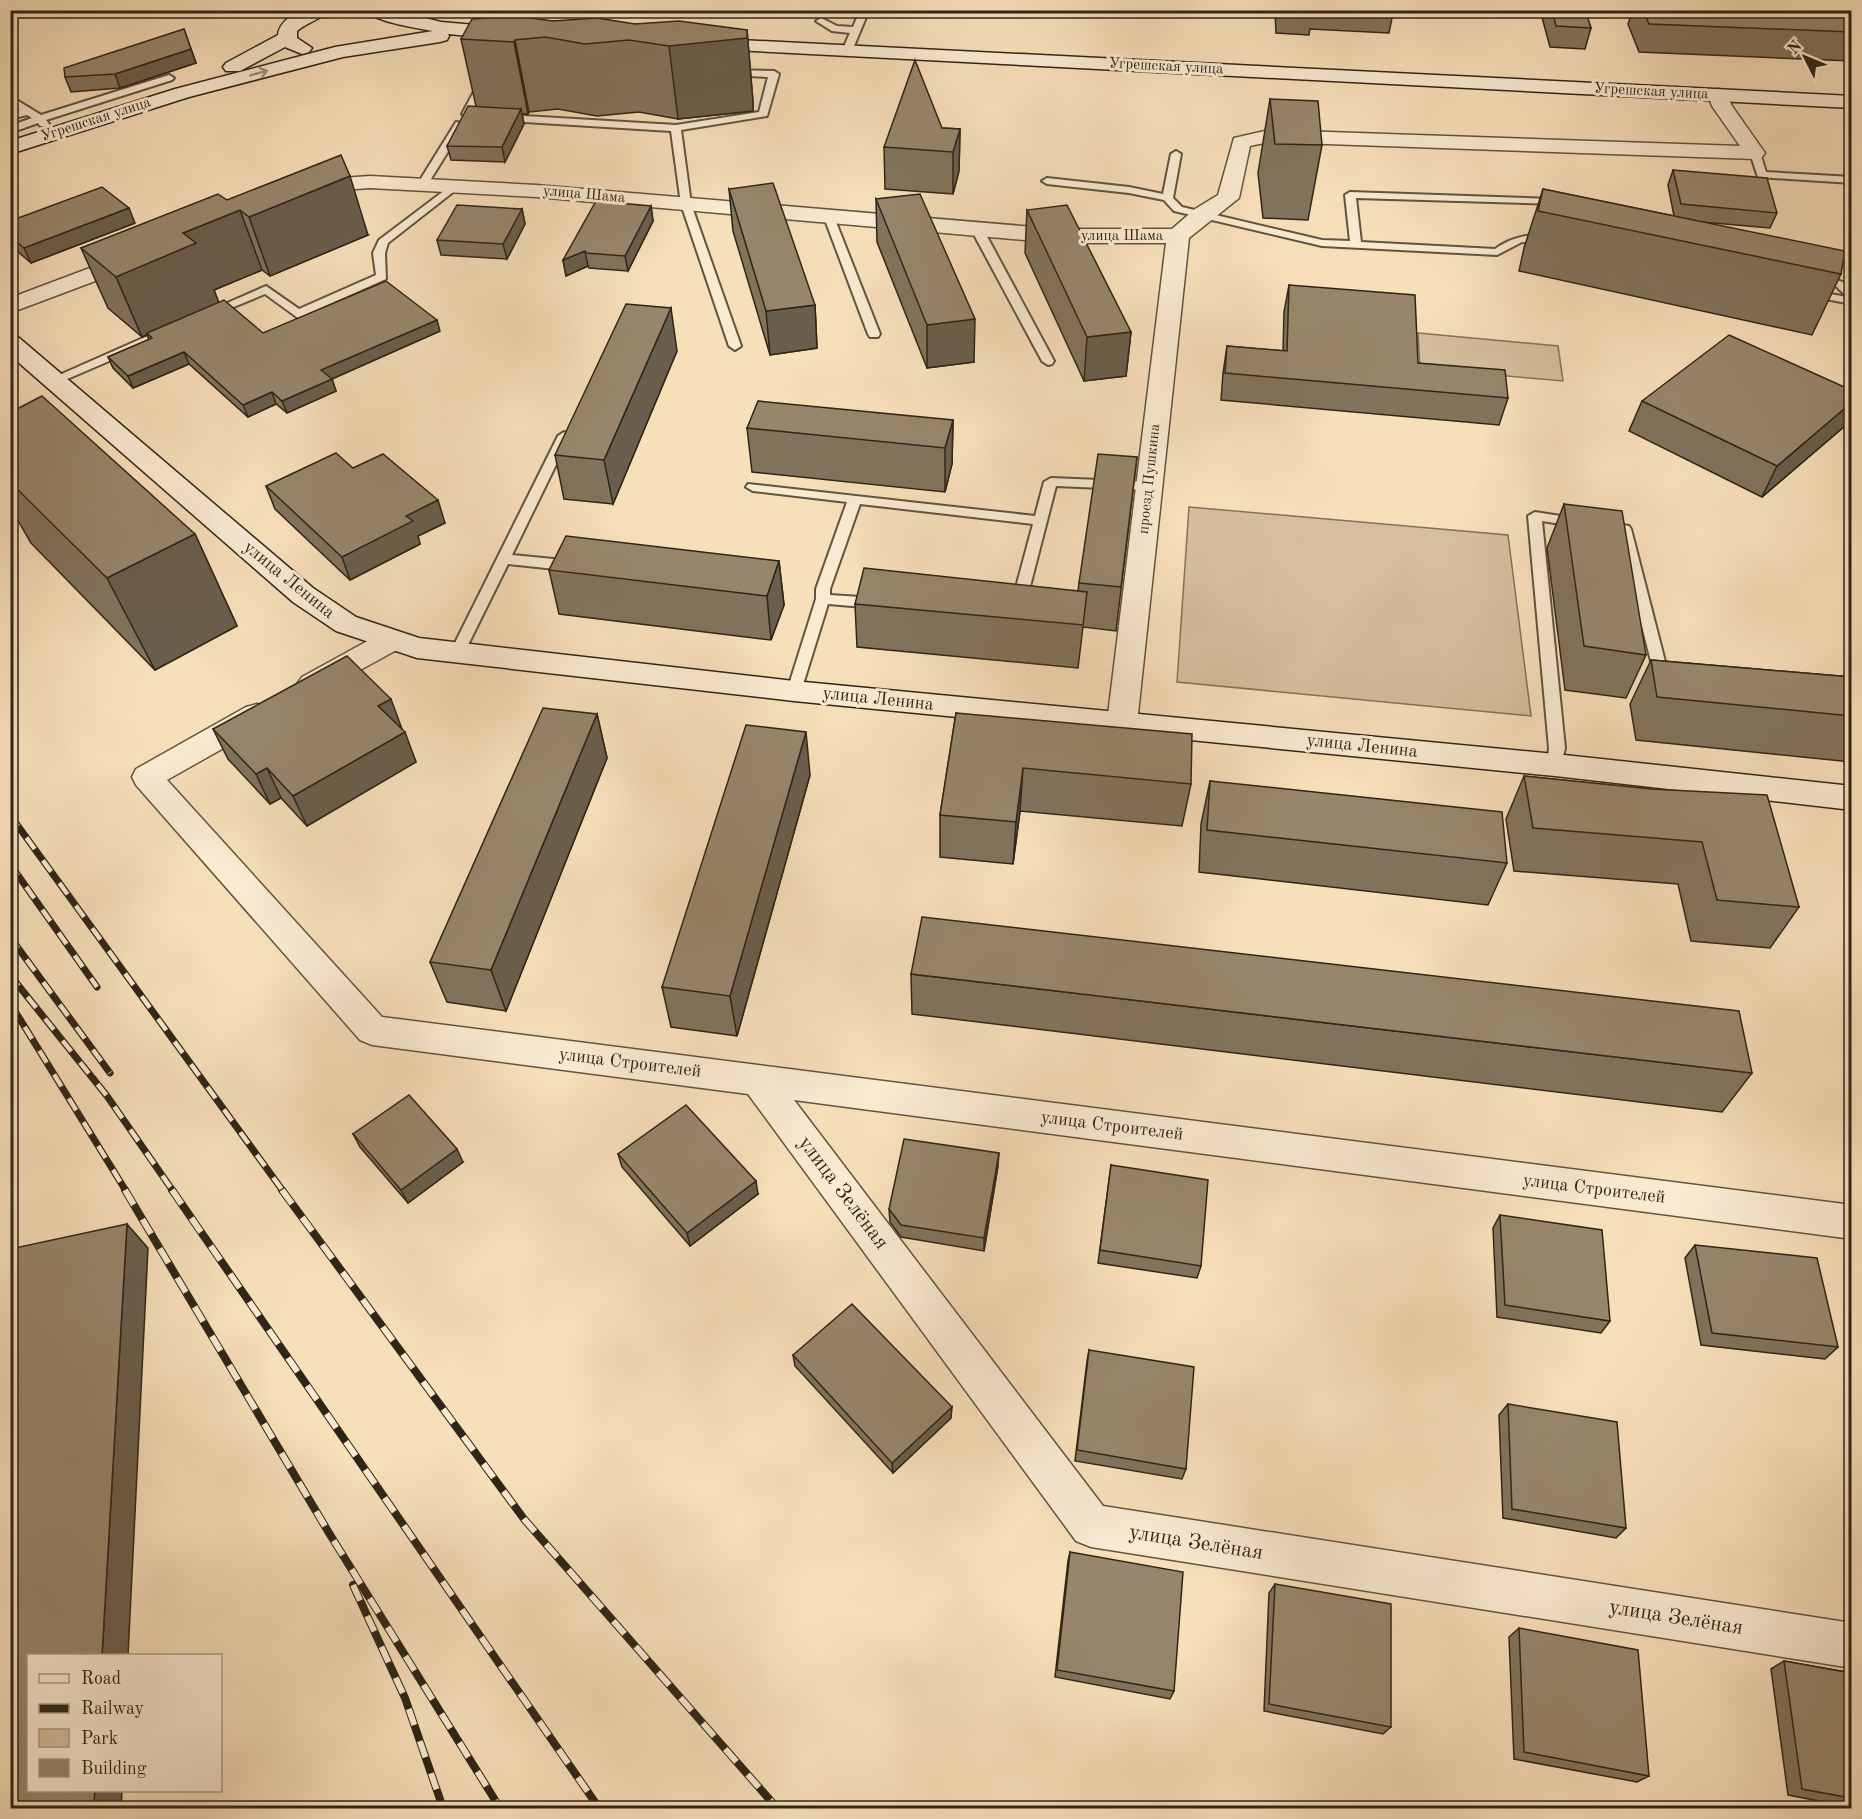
<svg xmlns="http://www.w3.org/2000/svg" width="1862" height="1819" viewBox="0 0 1862 1819" font-family="'Old Standard TT',serif">
<rect width="100%" height="100%" fill="#f7dfba"/>
<filter id="stains"><feTurbulence type="fractalNoise" baseFrequency=".00333" numOctaves="4"/><feColorMatrix values="0 0 0 0 .2 0 0 0 0 .09 0 0 0 0 .02 0 0 0 .5 -.17"/></filter>
<radialGradient id="worn" r=".72"><stop offset=".6" stop-color="#630" stop-opacity="0"/><stop offset="1" stop-color="#630" stop-opacity=".3"/></radialGradient>
<g fill="#d5bf9e" stroke="#82725a" stroke-width="1.5">
<path d="M1418 333 1558 346 1563 381 1420 368Z"/>
<path d="M1189 507 1508 535 1531 716 1177 682Z"/>
</g>
<g fill="none" stroke-linecap="round" stroke-linejoin="round">
<defs>
<g id="lane">
<path d="M488 10H497L503 22 514 30V34C500 35 493 22 488 10Z"/>
<path d="M860 10H869L852 51 844 53 842 51 850 33 832 31 816 21 821 18 837 26 853 27Z"/>
<path d="M728 70 774 71 779 74 767 116 681 130 691 204 741 346 735 350 729 346 681 204 671 131 473 119 462 114 479 82 484 79 489 82 474 113 676 125 759 112 768 77 725 75 723 73Z"/>
<path d="M169 75 174 78 172 80 46 120 49 124 48 126H40L38 123 10 133V126L32 118 27 115 10 119V113L20 110 10 104V96L41 115Z"/>
<path d="M456 122 465 124 426 187H418L417 185Z"/>
<path d="M1755 150 1760 153 1766 172 1852 177V183L1758 177 1750 153Z"/>
<path d="M1176 151 1181 154 1173 198 1182 207 1322 240 1350 241 1345 195 1350 192 1552 199 1557 202 1556 204 1356 198 1361 242 1495 249C1511 237 1538 229 1556 242L1550 245 1522 242 1497 255 1322 246 1174 211 1164 200 1129 193 1047 184 1042 181 1047 178 1129 187 1163 194 1171 154Z"/>
<path d="M453 184 457 185V189L388 243 385 253 386 279 298 318 265 294 212 316H204L202 314 266 286 299 309 376 275 373 253 379 240Z"/>
<path d="M829 214 834 217 880 334 878 337H870L868 334 824 217Z"/>
<path d="M977 226 983 229 1054 361 1052 364 1048 365 1042 361 971 229Z"/>
<path d="M1817 272 1845 283 1852 288V304L1804 295 1802 293 1808 290 1847 297 1837 287 1813 277 1811 275Z"/>
<path d="M168 327 172 328V334L58 383 54 384 48 380Z"/>
<path d="M564 432 570 436 512 555 574 561 581 566 574 571 508 564 462 657H452L450 653 558 436Z"/>
<path d="M1051 478 1149 482 1156 486 1149 490 1056 486 1025 606 1018 611 1011 606 1033 524 860 504 830 589V595L876 598 883 603 876 608 828 604 801 691 794 696 789 695 787 691 816 599V589L847 502 753 491 746 487 748 484 1035 516 1044 482Z"/>
<path d="M1535 512 1580 519 1587 523 1580 527 1542 521 1565 748 1560 769H1550L1547 765 1549 748 1528 516Z"/>
<path d="M1612 523 1629 526 1631 529 1670 681 1668 685 1663 686 1656 681 1618 532 1607 530 1605 527Z"/>
</g>
<g id="street">
<path d="M1718 89 1725 91 1732 106 1765 153 1762 157 1755 159 1269 142 1250 146 1239 198 1189 238 1137 723 1133 731 1122 734 1111 731 1107 723 1166 243H1058L536 197 370 188 341 190 310 198 302 197 299 192 302 187 341 178 370 176 536 185 1058 229H1172L1195 209 1218 195 1234 138 1269 130 1740 146 1712 106 1708 95 1711 91Z"/>
<path d="M135 251 143 253 146 258 143 263 10 313V298Z"/>
<path d="M392 630 402 633 406 640 402 647 322 691 312 694 302 691 297 684 302 677 382 633Z"/>
<path d="M257 704 268 707 272 715 268 723 167 780 382 1017 1852 1205V1239L794 1100 1103 1506 1852 1623V1668L1091 1547 1076 1541 748 1094 372 1045 360 1040 136 785 132 777 136 769 246 707Z"/>
</g>
<g id="secondary">
<path d="M302 10H330C323 18 308 22 297 31V38L312 48 309 52 302 54 285 47 240 71H226L223 67 226 63 278 35C279 23 292 14 302 10Z"/>
<path d="M365 10H393L441 22 510 28 517 30 519 34 517 38 510 40 448 34 449 36 447 40 440 42 343 57 189 97 10 154V141L175 89 335 47 433 31C417 28 375 22 365 10Z"/>
<path d="M702 38 1852 96V108L695 48 692 44 695 40Z"/>
<path d="M10 335 18 337 313 588 356 617 419 638 794 681 1555 754 1852 786V810L1555 776 794 701 417 658 336 631 293 602 10 355Z"/>
</g>
</defs>
<use href="#lane" stroke="#615440" stroke-width="4"/>
<use href="#street" stroke="#615440" stroke-width="3"/>
<use href="#secondary" stroke="#2f2517" stroke-width="3"/>
<use href="#lane" fill="#faead2" fill-rule="evenodd"/>
<use href="#street" fill="#faead2" fill-rule="evenodd"/>
<use href="#secondary" fill="#faead2" fill-rule="evenodd"/>
<defs>
<g id="rail-far1">
<path d="M10 815 283 1191"/>
<path d="M10 864 97 987"/>
<path d="M10 937 110 1073"/>
<path d="M10 975 107 1096 173 1191"/>
<path d="M10 1003 126 1191"/>
</g>
<g id="rail">
<path d="M125 1190 329 1533 500 1808"/>
<path d="M172 1190 599 1808"/>
<path d="M282 1190 524 1519 777 1808"/>
<path d="M353 1585 405 1698 443 1808"/>
</g>
</defs>
<use href="#rail-far1" stroke="#2f2517" stroke-width="7"/>
<use href="#rail" stroke="#2f2517" stroke-width="8"/>
<use href="#rail-far1" stroke="#faead2" stroke-width="4.5" stroke-dasharray="14" stroke-linecap="butt"/>
<use href="#rail" stroke="#faead2" stroke-width="6" stroke-dasharray="17" stroke-linecap="butt"/>
</g>
<g fill="#82735d" stroke="#2f2517" stroke-width="1.5">
<path d="M921 10H991V13L921 12Z"/>
<path d="M1275 10H1393V13L1389 33 1310 29 1309 35 1276 33Z"/>
<path d="M1540 10H1585L1591 28 1585 49 1550 47Z"/>
<path d="M1633 10H1851V61L1639 52 1628 24Z"/>
<path d="M553 21 635 24 747 30 753 102V111L678 119 639 112 597 116 558 109 529 112 528 114H522L524 124 505 162 451 160 447 146 476 106 461 39Z"/>
<path d="M184 29 196 63 120 88 71 92 65 77Z"/>
<path d="M1270 99 1322 145 1308 220 1263 218 1258 173Z"/>
<path d="M942 128 960 129 959 171 953 194 885 189 884 147Z"/>
<path d="M1673 170 1777 213 1770 228 1702 222 1841 274 1812 335 1519 271 1524 248 1543 189 1674 216 1668 185Z"/>
<path d="M729 189 815 305 817 348 770 355 733 231Z"/>
<path d="M876 199 974 362 927 368 877 242Z"/>
<path d="M227 200 368 235 270 276 262 270 214 290 219 303 263 333 440 331 332 379 336 391 287 413 276 404 248 417 189 364 133 388 113 368 108 357 149 340 147 335 142 337 108 308 81 248Z"/>
<path d="M651 206 653 221 628 271 589 268 588 266 566 276 563 260Z"/>
<path d="M522 209 525 224 507 259 441 255 437 240Z"/>
<path d="M1027 210 1131 332 1126 376 1084 381 1025 253Z"/>
<path d="M10 221 135 223 31 263 10 245Z"/>
<path d="M1289 285 1418 363 1508 398 1499 425 1221 400 1223 373 1227 346 1283 351 1284 312Z"/>
<path d="M677 351 613 504 564 499 555 455Z"/>
<path d="M1642 401 1846 425 1762 497 1629 431Z"/>
<path d="M10 406 195 534 237 626 155 670 31 543 10 507Z"/>
<path d="M953 420 952 464 945 492 752 472 747 428Z"/>
<path d="M1137 457 1116 631 1083 627 1078 668 857 647 855 604 1078 591 1079 583Z"/>
<path d="M353 468 445 523 418 536 420 544 350 580 275 509 266 486Z"/>
<path d="M1564 504 1646 655 1626 698 1565 690 1547 548Z"/>
<path d="M779 561 784 605 771 640 559 614 549 570Z"/>
<path d="M1651 660 1851 677V762L1636 740 1630 704Z"/>
<path d="M956 713 1191 784 1182 826 1020 811 1013 864 940 857V815Z"/>
<path d="M597 714 607 758 506 1011 447 1002 430 962Z"/>
<path d="M213 729H402L416 762 307 826 281 798 270 804 228 759Z"/>
<path d="M810 775 737 1036 671 1027 662 987Z"/>
<path d="M1524 776 1651 789 1799 907 1770 948 1691 941 1678 884 1514 871 1506 819Z"/>
<path d="M1210 781 1507 863 1488 905 1199 872 1201 824Z"/>
<path d="M911 974 1752 1073 1722 1112 912 1014Z"/>
<path d="M353 1134 463 1162 408 1203 360 1147Z"/>
<path d="M618 1154 758 1194 690 1246 622 1167Z"/>
<path d="M1111 1165 1201 1266 1197 1278 1098 1263Z"/>
<path d="M998 1166 984 1251 901 1237 890 1222 889 1209Z"/>
<path d="M1500 1215 1610 1321 1601 1333 1497 1317 1493 1228Z"/>
<path d="M1695 1245 1838 1347 1825 1359 1701 1345 1685 1258Z"/>
<path d="M1089 1350 1186 1469 1182 1479 1075 1461 1087 1361Z"/>
<path d="M793 1355 951 1418 893 1473 795 1366Z"/>
<path d="M1508 1404 1626 1528 1616 1538 1503 1518 1499 1415Z"/>
<path d="M1070 1552 1174 1691 1170 1699 1055 1677 1068 1561Z"/>
<path d="M1275 1584 1391 1727 1383 1734 1264 1711 1269 1593Z"/>
<path d="M1519 1628 1649 1776 1637 1782 1514 1759 1509 1637Z"/>
<path d="M1784 1661 1851 1673V1807L1788 1795 1771 1669Z"/>
</g>
<g fill="#6a5e4c" stroke="#2f2517" stroke-width="1.5">
<path d="M747 30 753 102V111L678 119 669 46Z"/>
<path d="M515 40 529 112 528 114 514 42Z"/>
<path d="M191 49 196 63 120 88 115 74Z"/>
<path d="M521 109 524 124 505 162 502 147Z"/>
<path d="M14 114 17 121 10 124V115Z"/>
<path d="M960 129 959 171 953 194V152Z"/>
<path d="M350 176 368 235 270 276 249 217Z"/>
<path d="M651 206 653 221 628 271 625 256Z"/>
<path d="M129 208 135 223 31 263 24 248Z"/>
<path d="M522 209 525 224 507 259 503 244Z"/>
<path d="M240 210 262 270 214 290 219 303 142 337 116 277 183 233Z"/>
<path d="M585 251 588 266 566 276 563 260Z"/>
<path d="M815 305 817 348 770 355 766 311Z"/>
<path d="M671 308 677 351 613 504 604 460Z"/>
<path d="M975 319 974 362 927 368V325Z"/>
<path d="M437 320 440 331 325 382 321 370Z"/>
<path d="M1131 332 1126 376 1084 381 1087 337Z"/>
<path d="M184 352 189 364 133 388 128 376Z"/>
<path d="M332 379 336 391 287 413 282 401Z"/>
<path d="M272 392 276 404 248 417 243 405Z"/>
<path d="M1851 403V414L1846 425 1762 497 1777 466Z"/>
<path d="M953 420 952 464 945 492V448Z"/>
<path d="M438 500 445 523 418 536 420 544 350 580 342 557 406 516Z"/>
<path d="M195 534 237 626 155 670 107 578Z"/>
<path d="M779 561 784 605 771 640 767 596Z"/>
<path d="M391 699 402 729 378 706Z"/>
<path d="M597 714 607 758 506 1011 491 970Z"/>
<path d="M405 732 416 762 307 826 293 796Z"/>
<path d="M806 732 810 775 737 1036 730 996Z"/>
<path d="M267 768 281 798 270 804 256 774Z"/>
<path d="M1023 768 1020 811 1013 864 1016 822Z"/>
<path d="M457 1149 463 1162 408 1203 401 1190Z"/>
<path d="M999 1153 998 1166 984 1251V1238Z"/>
<path d="M756 1181 758 1194 690 1246 687 1233Z"/>
<path d="M127 1224 148 1248 128 1656H102Z"/>
<path d="M952 1407 951 1418 893 1473 892 1463Z"/>
<path d="M95 1791H122L121 1809H93Z"/>
</g>
<g fill="#97866c" stroke="#2f2517" stroke-width="1.5">
<path d="M1279 10H1312L1313 15 1280 13Z"/>
<path d="M1345 10H1393V13Z"/>
<path d="M1552 10H1585L1591 28 1556 26Z"/>
<path d="M1643 10H1851V32L1649 24Z"/>
<path d="M515 16 553 21 597 18 635 24 679 21 747 30V38L669 46 629 40 585 44 545 37 515 40 514 42 461 39 472 19Z"/>
<path d="M184 29 191 49 115 74 65 77 64 68Z"/>
<path d="M915 60 942 128 960 129 953 152 884 147Z"/>
<path d="M1270 99 1318 101 1322 145 1275 144Z"/>
<path d="M468 106 521 109 502 147 447 146Z"/>
<path d="M341 155 350 176 249 217 240 210 183 233 196 243 116 277 81 248 218 194 227 200Z"/>
<path d="M1673 170 1767 178 1777 213 1681 204Z"/>
<path d="M773 183 815 305 766 311 729 189Z"/>
<path d="M102 187 129 208 24 248 10 236V221Z"/>
<path d="M1543 189 1845 251 1841 274 1538 211Z"/>
<path d="M920 194 975 319 927 325 876 199Z"/>
<path d="M596 201 651 206 625 256 586 253 585 251 563 260Z"/>
<path d="M457 205 522 209 503 244 437 240Z"/>
<path d="M1067 205 1131 332 1087 337 1027 210Z"/>
<path d="M386 281 437 320 321 370 332 379 282 401 272 392 243 405 184 352 128 376 108 357 152 338 147 333 224 300 263 333Z"/>
<path d="M1289 285 1415 295 1418 363 1505 370 1508 398 1225 373 1227 346 1287 351Z"/>
<path d="M626 304 671 308 604 460 555 455Z"/>
<path d="M1729 335 1851 390V403L1777 466 1642 401Z"/>
<path d="M42 396 195 534 107 578 10 482V406L15 410Z"/>
<path d="M758 401 953 420 945 448 747 428Z"/>
<path d="M336 453 353 468 383 454 438 500 406 516 413 521 342 557 266 486Z"/>
<path d="M1098 454 1137 457 1121 587 1079 583Z"/>
<path d="M1564 504 1622 511 1646 655 1584 646Z"/>
<path d="M566 536 779 561 767 596 549 570Z"/>
<path d="M864 568 1087 592 1083 625 855 604Z"/>
<path d="M347 656 391 699 378 706 405 732 293 796 267 768 256 774 213 729Z"/>
<path d="M1651 660 1851 677V716L1657 697Z"/>
<path d="M543 708 597 714 491 970 430 962Z"/>
<path d="M956 713 1192 734 1191 784 1023 768 1016 822 940 815Z"/>
<path d="M746 725 806 732 730 996 662 987Z"/>
<path d="M1524 776 1651 789 1767 795 1799 907 1717 900 1702 842 1533 828Z"/>
<path d="M1210 781 1502 812 1507 863 1207 830Z"/>
<path d="M922 917 1739 1011 1752 1073 911 974Z"/>
<path d="M409 1095 457 1149 401 1190 353 1134Z"/>
<path d="M686 1105 756 1181 687 1233 618 1154Z"/>
<path d="M904 1139 999 1153 984 1238 901 1225 889 1209Z"/>
<path d="M1111 1165 1208 1180 1201 1266 1100 1250Z"/>
<path d="M1500 1215 1602 1230 1610 1321 1505 1305Z"/>
<path d="M127 1224 102 1656H28V1791H95L93 1809H10V1249Z"/>
<path d="M1695 1245 1817 1258 1838 1347 1712 1333Z"/>
<path d="M852 1304 952 1407 892 1463 793 1355Z"/>
<path d="M1089 1350 1194 1367 1186 1469 1077 1450Z"/>
<path d="M1508 1404 1617 1422 1626 1528 1512 1509Z"/>
<path d="M1070 1552 1183 1572 1174 1691 1057 1670Z"/>
<path d="M1275 1584 1391 1604V1727L1269 1704Z"/>
<path d="M1519 1628 1638 1650 1649 1776 1524 1752Z"/>
<path d="M1784 1661 1851 1673V1798L1802 1789Z"/>
</g>
<defs><path id="oneway-shaft" d="M-6 0H5M1.5-3L5.5 0L1.5 3" fill="none" stroke-width="1.6" stroke-linecap="round" stroke-linejoin="round" transform="scale(1.5)"/></defs>
<use stroke="#9f917e" href="#oneway-shaft" transform="translate(259 73) rotate(-15)"/>
<g text-anchor="middle" dominant-baseline="central" stroke-width="6" stroke-linejoin="round" paint-order="stroke">
<g font-size="15" fill="#2f2517" stroke="#faead2">
<text transform="translate(1166 67) rotate(3)">Угрешская улица</text>
<text transform="translate(1651 92) rotate(3)">Угрешская улица</text>
<text transform="translate(96 120) rotate(-18)">Угрешская улица</text>
<text transform="translate(584 195) rotate(5)">улица Шама</text>
<text x="1122" y="236">улица Шама</text>
<text transform="translate(1150 479) rotate(-84)">проезд Пушкина</text>
</g>
<g font-size="18" fill="#2f2517" stroke="#faead2">
<text transform="translate(289 580) rotate(39)">улица Ленина</text>
<text transform="translate(878 699) rotate(6)">улица Ленина</text>
<text transform="translate(1362 746) rotate(6)">улица Ленина</text>
<text transform="translate(630 1063) rotate(7)">улица Строителей</text>
<text transform="translate(1112 1126) rotate(7)">улица Строителей</text>
<text transform="translate(1594 1189) rotate(7)">улица Строителей</text>
</g>
<g font-size="21" fill="#2f2517" stroke="#faead2">
<text transform="translate(843 1193) rotate(53)">улица Зелёная</text>
<text transform="translate(1196 1543) rotate(9)">улица Зелёная</text>
<text transform="translate(1676 1618) rotate(9)">улица Зелёная</text>
</g>
</g>
<rect width="1862" height="1819" fill="none" stroke="#f7dfba" stroke-width="36"/>
<rect x="12" y="12" width="1838" height="1795" fill="none" stroke="#2f2517" stroke-width="3"/>
<rect x="18" y="18" width="1826" height="1783" fill="none" stroke="#2f2517" stroke-width="1.5"/>
<rect x="27" y="1654" width="195" height="138" fill="#faead2" stroke="#a99b87" stroke-width="1.5"/>
<rect x="39" y="1674" width="30" height="9" fill="#faead2" stroke="#a99b87" stroke-width="1.5"/>
<text x="81" y="1684" font-size="18" fill="#2f2517">Road</text>
<rect x="39" y="1704" width="30" height="9" fill="#2f2517" stroke="#a99b87" stroke-width="1.5"/>
<text x="81" y="1714" font-size="18" fill="#2f2517">Railway</text>
<rect x="39" y="1729" width="30" height="18" fill="#d5bf9e" stroke="#a99b87" stroke-width="1.5"/>
<text x="81" y="1744" font-size="18" fill="#2f2517">Park</text>
<rect x="39" y="1759" width="30" height="18" fill="#97866c" stroke="#a99b87" stroke-width="1.5"/>
<text x="81" y="1774" font-size="18" fill="#2f2517">Building</text>
<g transform="translate(1805 57) rotate(313)" stroke="#faead2" stroke-width="4.5" paint-order="stroke">
<path d="M0-4.5L10 22L0 15L-10 22Z" fill="#2f2517"/>
<text y="-9" font-size="16" font-weight="bold" text-anchor="middle" fill="#2f2517">N</text>
</g>
<rect width="100%" height="100%" filter="url(#stains)"/>
<rect width="100%" height="100%" fill="url(#worn)"/>
</svg>
